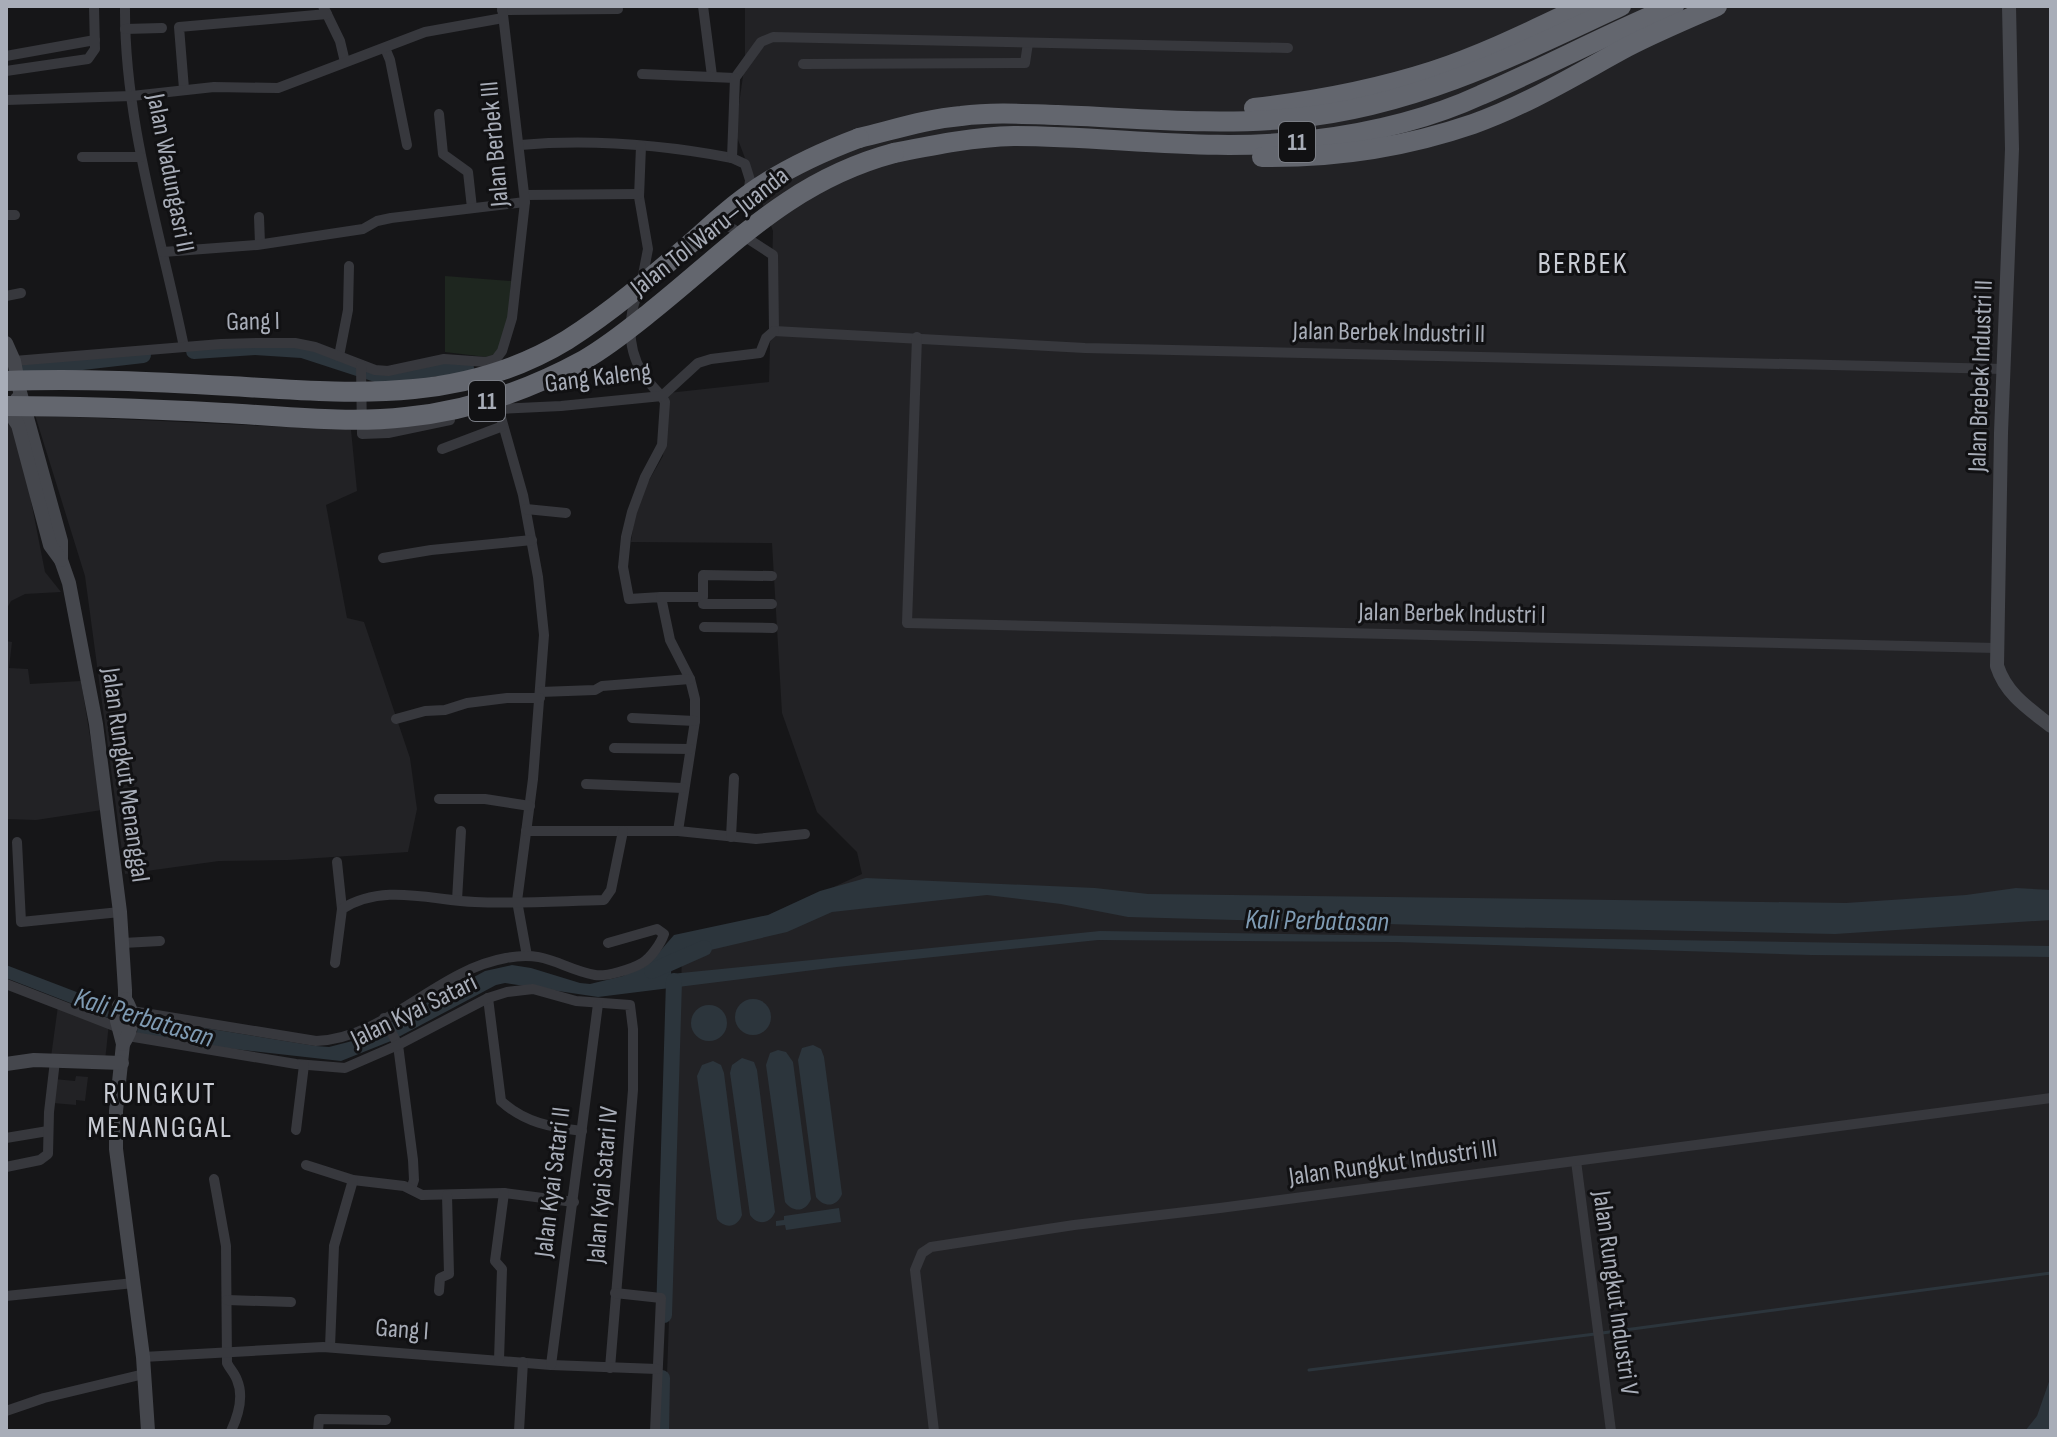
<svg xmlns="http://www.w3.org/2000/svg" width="2057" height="1437" viewBox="0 0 2057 1437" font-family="'Sofia Sans Condensed',sans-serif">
<rect width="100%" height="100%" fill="#161618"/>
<g fill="#222225">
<path d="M745 6H2051V1431H665L682 957 862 874 857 852 817 812 782 713 772 543 631 542 637 501 663 456 668 393 769 382 773 231 735 132 745 62Z"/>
<path d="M6 414H14L45 572 61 592 25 594 11 601 6 610Z"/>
<path d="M35 415 351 430 357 491 326 505 347 618 364 622 410 758 417 809 408 852 288 860 219 861 125 874 85 576Z"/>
<path d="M6 641 12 642 9 668 28 669 30 684 81 681 102 810 36 820 6 819Z"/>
<path d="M58 1006 109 1023 105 1061 51 1057Z"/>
<path d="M76 1076 88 1077 85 1101 76 1100V1105L53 1103 54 1079 75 1081Z"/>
</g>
<path fill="#1e261f" d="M445 276 511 281 507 333 495 354 486 357 445 352Z"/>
<g fill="#2c353c">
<path d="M866 878 1095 888 1148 894 1846 903 1966 895 2016 888 2051 890V920L1835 934 1495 927 1128 917 1061 904 987 895 832 912 787 932 672 959 671 974 1100 931 2051 946V957L1811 955 1396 942 1098 940 837 967 598 997 505 983 496 985 391 1041 341 1061 208 1046 137 1033 138 1017 316 1046 329 1047 360 1039 485 971 512 965 531 968 580 983 590 984 623 976 655 957 674 935 768 915 820 891Z"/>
<path d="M6 965 108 1004 109 1018 6 978Z"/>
<circle cx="753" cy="1017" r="18"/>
<circle cx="709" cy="1023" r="18"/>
<path d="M813 1045 821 1049 824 1057 842 1194C837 1207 824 1208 816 1197L798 1060 802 1048Z"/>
<path d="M778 1050 786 1052 793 1062 811 1199C806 1212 793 1213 785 1202L766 1065 770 1053Z"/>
<path d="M742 1058 754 1062 757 1070 775 1212C770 1224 758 1226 750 1215L730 1073 732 1065Z"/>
<path d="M713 1061 721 1065 724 1073 742 1215C737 1228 725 1229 717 1219L697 1076 702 1065Z"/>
<path d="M839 1208 841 1222 786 1230 785 1225 776 1226V1221L784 1220V1216Z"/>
<path d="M2051 1376V1428L2044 1431H2025L2037 1416Z"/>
</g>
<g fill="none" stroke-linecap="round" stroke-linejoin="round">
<g stroke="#2c353c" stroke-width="3">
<path d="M1602 1333 2051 1273"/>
<path d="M1309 1370 1595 1334"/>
</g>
<g stroke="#2c353c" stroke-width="16">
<path d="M194 351 255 347 302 350 391 379 435 368H466"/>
<path d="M21 369 143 355"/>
<path d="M652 971 704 948"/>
<path d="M664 1315 674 981"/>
<path d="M661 1431 662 1378"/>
</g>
<g stroke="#37383d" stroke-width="10">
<path d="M125 6C124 122 161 234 184 347"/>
<path d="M323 6 340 41 345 62"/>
<path d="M703 6 712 76"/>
<path d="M502 10 618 9"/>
<path d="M125 29 162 28"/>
<path d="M385 48 390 60 407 145"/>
<path d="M6 56 95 40"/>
<path d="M803 64 1025 63 1028 43"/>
<path d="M6 71 88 59 95 49 94 6"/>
<path d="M642 74 735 78"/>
<path d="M735 78 761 42 773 37 1288 48"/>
<path d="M184 89 179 27 327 14"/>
<path d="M6 100 132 96 214 87 278 88 425 32 503 18"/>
<path d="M439 114 443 154 468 172 472 208"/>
<path d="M520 145C590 139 664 145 732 158L745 164 750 180 749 188 745 192"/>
<path d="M641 146 639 197 648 249 642 280"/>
<path d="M82 157H141"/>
<path d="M732 158 735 78"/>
<path d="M525 195 639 194"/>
<path d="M6 215H15"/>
<path d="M259 217 260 244"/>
<path d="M716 218 773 255 774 331"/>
<path d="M163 252 257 245 363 229 377 221 391 218 525 202"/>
<path d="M637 295C626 324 628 357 649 382 654 389 661 394 665 402L662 445 645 477 632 512 626 537 623 567 629 599 661 597 670 640 690 679 695 699V721L678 831"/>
<path d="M6 296 21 293"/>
<path d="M774 331 1085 348 2003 369"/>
<path d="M917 337 907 623 1996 648"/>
<path d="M339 356 348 310 349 266"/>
<path d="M14 361 221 344 257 343H295L315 347 375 370 388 371 444 359 486 362 496 359 502 351 512 318 525 202 502 6"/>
<path d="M361 365 362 434 388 433 450 420"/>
<path d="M489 375 523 495 538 577 544 635 533 779 517 901 527 956"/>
<path d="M499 409 561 406 662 396 698 363 711 359 760 353 766 338 774 331"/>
<path d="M442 449 503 426"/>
<path d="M526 509 566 513"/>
<path d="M383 558 431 550 532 540"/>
<path d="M661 597H703V575L772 576"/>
<path d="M703 604H772"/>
<path d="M704 627 773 628"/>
<path d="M540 692 595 690 602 686 690 679"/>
<path d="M632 718 695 721"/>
<path d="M396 719 425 711 445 710 467 703 507 698H540"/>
<path d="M614 748 690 749"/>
<path d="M586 784 683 788"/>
<path d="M439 799H485L530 806"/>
<path d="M526 831H678L756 839 805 834"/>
<path d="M731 837 734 778"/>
<path d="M17 842 21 922 120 912"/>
<path d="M337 862 342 909"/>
<path d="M457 900 461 831"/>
<path d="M123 943 160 941"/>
<path d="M335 963 342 909C383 883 430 900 475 902 517 904 561 901 604 900L611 890 623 831"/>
<path d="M6 984 117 1027"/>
<path d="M488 998 501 1101C525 1123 551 1127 582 1131"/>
<path d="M132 1011 316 1041C387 1038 437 970 506 958 548 950 559 968 595 975 606 977 632 969 642 963 651 958 661 943 664 934L657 929 608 943"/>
<path d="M384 1018 398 1045 413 1160 414 1180 411 1189"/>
<path d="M122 1035 296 1064 345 1068 398 1045 488 998 507 992 533 989 576 1001 630 1005 633 1029V1090L610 1368"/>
<path d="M296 1130 304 1065"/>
<path d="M6 1138 48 1131"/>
<path d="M1576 1161 1611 1431"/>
<path d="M306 1165 353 1180 404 1186 422 1195 504 1193 574 1202"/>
<path d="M6 1167 40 1160 48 1154 49 1112 55 1061"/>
<path d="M214 1179 226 1246 227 1363C230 1369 235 1374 237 1380 244 1396 238 1416 231 1431"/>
<path d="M439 1291 440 1278 449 1274 447 1195"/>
<path d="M615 1293 661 1298 655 1431"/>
<path d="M6 1296 134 1283"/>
<path d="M227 1300 291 1302"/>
<path d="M330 1347 334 1246 353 1180"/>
<path d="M143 1357 323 1347 551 1365 657 1369"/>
<path d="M499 1360 502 1269 495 1261 504 1193"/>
<path d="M551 1365 598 1004"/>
<path d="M6 1411 44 1398 144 1374"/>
<path d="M318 1431 319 1419 386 1420"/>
<path d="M519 1431 523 1362"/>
<path d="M934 1431 915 1270 922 1253 931 1247 1074 1225 1220 1208 2051 1098"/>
</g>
<g stroke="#45474d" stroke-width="14">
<path d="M2009 6 2012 149 2001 433 1997 666C2006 694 2028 708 2051 726"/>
<path d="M6 343 14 361 20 392 61 541V560L69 583 96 724 120 912 125 990V999L119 1006 117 1021 123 1044 116 1111V1149L143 1357 148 1431"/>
<path d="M17 399 14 419 18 425 50 545 61 560"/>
<path d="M123 1044C133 1029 135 1013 125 999"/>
<path d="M6 1064 34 1060 122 1063"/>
</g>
<g stroke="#63666e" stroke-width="20">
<path d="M1254 108C1315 101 1374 90 1433 71 1485 54 1535 29 1584 6"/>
<path d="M859 138C893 130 926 119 961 116 993 112 1026 114 1058 115 1136 118 1217 126 1295 118 1412 107 1517 55 1621 6"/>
<path d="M894 153C934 145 973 137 1014 136 1113 136 1213 153 1312 140 1369 133 1429 119 1481 95 1546 67 1609 33 1674 6"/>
<path d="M1262 157C1333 158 1406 147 1473 124 1527 105 1577 74 1627 47 1656 32 1687 19 1717 6"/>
</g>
<g stroke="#63666e" stroke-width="20">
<path d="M6 381C81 378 156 382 230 386 348 393 461 405 567 340 611 312 652 277 691 243 715 222 739 199 767 182 796 164 827 150 859 138"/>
<path d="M6 406C79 406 152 409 224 413 284 416 346 424 406 417 469 411 529 390 584 360 607 347 628 330 648 314 730 249 789 181 894 153"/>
</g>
</g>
<g text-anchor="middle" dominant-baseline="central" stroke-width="6" stroke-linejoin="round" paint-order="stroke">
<g fill="#111113" stroke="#7b7e86" stroke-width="2">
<rect x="1279" y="122" width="36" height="40" rx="6"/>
<rect x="469" y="381" width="36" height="40" rx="6"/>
</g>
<g font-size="24" font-weight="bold" fill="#a8adb8">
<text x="1297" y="142">11</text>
<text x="487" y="401">11</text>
</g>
<g font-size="26" fill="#a8adb8" stroke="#111113">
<text transform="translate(495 144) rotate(-95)">Jalan Berbek III</text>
<text transform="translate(170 173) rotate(79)">Jalan Wadungasri II</text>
<text transform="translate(710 232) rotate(-38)">Jalan Tol Waru–Juanda</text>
<text transform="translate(253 322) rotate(-1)">Gang I</text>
<text transform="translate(1389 333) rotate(1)">Jalan Berbek Industri II</text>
<text transform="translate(1981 376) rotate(-88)">Jalan Brebek Industri II</text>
<text transform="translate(598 378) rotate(-7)">Gang Kaleng</text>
<text transform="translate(1452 614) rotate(1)">Jalan Berbek Industri I</text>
<text transform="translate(125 775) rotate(82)">Jalan Rungkut Menanggal</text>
<text transform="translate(414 1011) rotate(-26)">Jalan Kyai Satari</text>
<text transform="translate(1393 1163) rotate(-8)">Jalan Rungkut Industri III</text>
<text transform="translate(553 1182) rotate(-83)">Jalan Kyai Satari II</text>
<text transform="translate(603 1185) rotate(-85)">Jalan Kyai Satari IV</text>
<text transform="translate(1615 1293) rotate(82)">Jalan Rungkut Industri V</text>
<text transform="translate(402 1330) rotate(4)">Gang I</text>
</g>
<g font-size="28" font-style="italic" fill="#7f9bb3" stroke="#111113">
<text transform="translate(1317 921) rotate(1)">Kali Perbatasan</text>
<text transform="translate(144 1018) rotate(17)">Kali Perbatasan</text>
</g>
<g font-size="30" letter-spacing="2" fill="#c9ccd4" stroke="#111113">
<text x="1583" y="264">BERBEK</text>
<text x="160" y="1094">RUNGKUT<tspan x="160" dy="34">MENANGGAL</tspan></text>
</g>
</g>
<rect width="2057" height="1437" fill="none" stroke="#a8adb8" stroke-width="16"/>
</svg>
